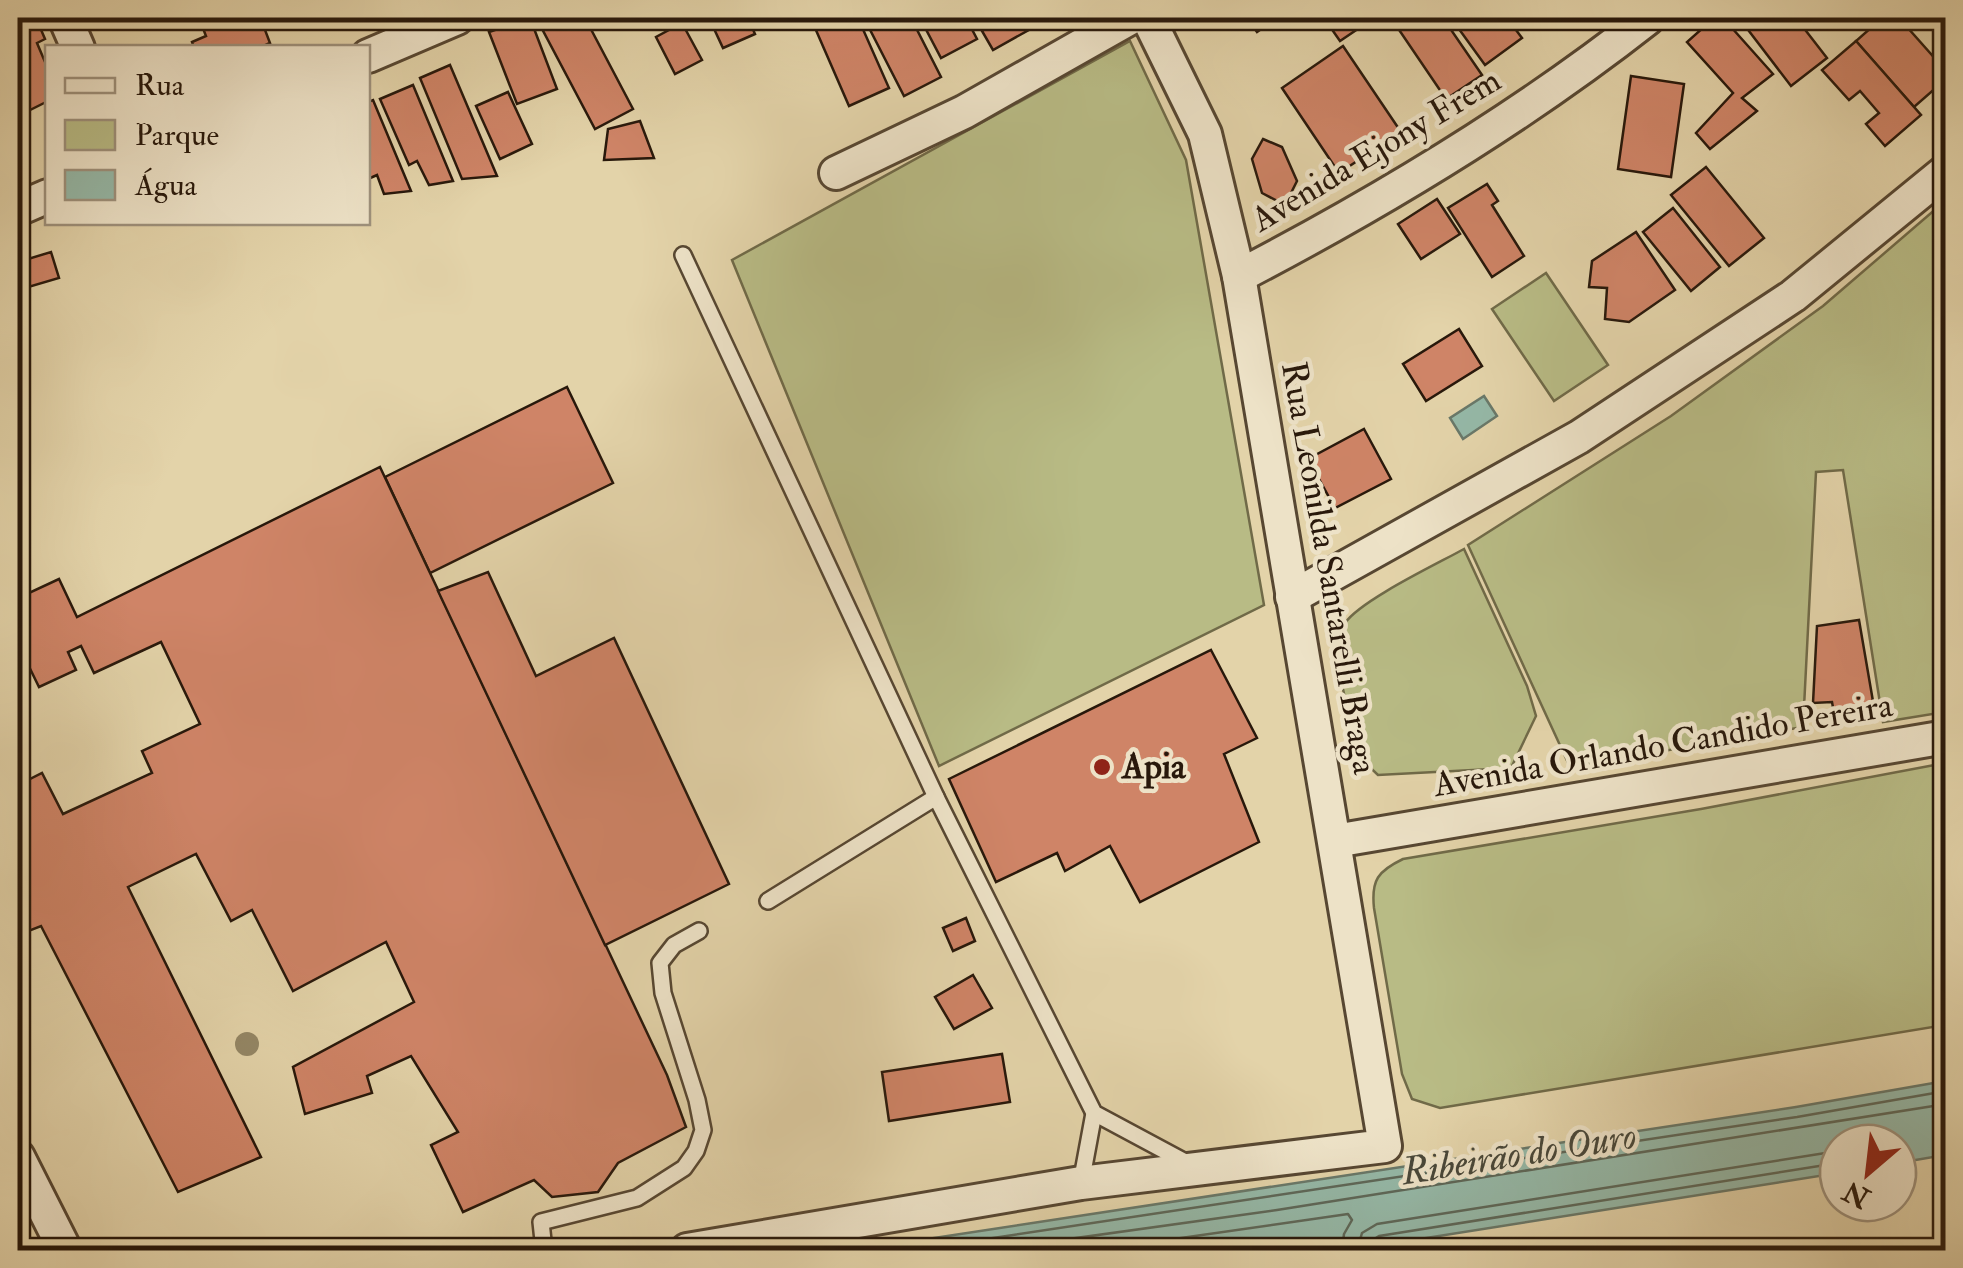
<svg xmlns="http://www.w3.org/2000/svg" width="1963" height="1268" viewBox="0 0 1963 1268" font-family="'IM FELL Double Pica',serif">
<rect width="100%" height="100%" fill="#e3d3a9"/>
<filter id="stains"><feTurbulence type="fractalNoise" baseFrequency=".002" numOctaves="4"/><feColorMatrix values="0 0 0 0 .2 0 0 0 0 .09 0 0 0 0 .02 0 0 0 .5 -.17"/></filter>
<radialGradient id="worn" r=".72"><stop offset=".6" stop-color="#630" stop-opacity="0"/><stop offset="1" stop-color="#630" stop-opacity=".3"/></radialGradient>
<g fill="#b8bb85" stroke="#706a48" stroke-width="2.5">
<path d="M1130 41 1186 160 1264 605 939 766 732 260Z"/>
<path d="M1945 201V712L1883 722 1843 470 1816 472 1803 727 1570 767 1468 545 1671 416 1823 306Z"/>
<path d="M1546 273 1608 365 1554 401 1492 309Z"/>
<path d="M1464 549 1527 686 1536 716 1511 768 1378 775C1350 750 1352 734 1345 699 1341 677 1330 643 1345 623 1361 600 1437 564 1464 549Z"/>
<path d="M1945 763V1025L1440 1108 1412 1099 1402 1074 1374 908C1371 880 1378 871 1403 859L1701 809Z"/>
</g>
<g fill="#95b8a7" stroke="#697869" stroke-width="2.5">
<path d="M1484 396 1497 416 1463 439 1450 418Z"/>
<path d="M1945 1081V1155L1898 1163V1143H1838V1173L1350 1250H855L1796 1107Z"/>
</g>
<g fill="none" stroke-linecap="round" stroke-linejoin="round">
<g stroke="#5e6859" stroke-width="2.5">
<path d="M913 1250 1797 1117 1946 1091"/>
<path d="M990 1250 1277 1210 1946 1104"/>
<path d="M1097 1250 1348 1214 1352 1220 1344 1234 1342 1250"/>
<path d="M1357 1250 1362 1233 1377 1224 1838 1151"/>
<path d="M1369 1250 1371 1241 1379 1236 1838 1163"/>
</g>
</g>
<g fill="#cf8467" stroke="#28180b" stroke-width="2.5">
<path d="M18 18H36L45 39 37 43 48 69V101L18 116Z"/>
<path d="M199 18H272L275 26 265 30 270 43 259 48H194L192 42 206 36Z"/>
<path d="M530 18 557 89 517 104 489 32Z"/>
<path d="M555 18H585L633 109 595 129 540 25Z"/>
<path d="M709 18H748L755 34 723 48Z"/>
<path d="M821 18H858L889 88 849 106 812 21Z"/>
<path d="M864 18H911L941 77 904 96Z"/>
<path d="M920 18H966L977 39 941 58Z"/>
<path d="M1006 18H1031L1036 26 993 50 982 31Z"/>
<path d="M1247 18H1277L1257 32Z"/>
<path d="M1324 18H1374L1340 41Z"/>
<path d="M1391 18H1422L1427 26 1443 18 1482 75 1446 99Z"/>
<path d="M1451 18H1507L1522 38 1485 65Z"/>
<path d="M1714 18H1723L1773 74 1742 98 1757 111 1710 149 1696 133 1733 93 1687 42Z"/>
<path d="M1739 18H1796L1827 58 1791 86Z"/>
<path d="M1882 18H1899L1946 71V79L1914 107 1856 41Z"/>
<path d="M682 23 702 60 675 74 656 37Z"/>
<path d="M1856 41 1921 115 1885 146 1866 124 1879 113 1860 91 1849 100 1822 70Z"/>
<path d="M1343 46 1401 132 1339 173 1282 88Z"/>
<path d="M450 65 497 176 462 179 420 78Z"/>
<path d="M1631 76 1684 84 1671 177 1618 169Z"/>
<path d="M413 85 453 181 429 185 417 161 409 165 380 99Z"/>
<path d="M508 92 532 144 500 159 476 106Z"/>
<path d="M373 100 411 191 384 194 377 175 368 179V102Z"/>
<path d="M640 121 654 158 604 160 608 129Z"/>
<path d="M1263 139 1282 147 1297 181 1285 205 1262 193 1252 159Z"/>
<path d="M1706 167 1764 238 1729 266 1671 195Z"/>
<path d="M1487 184 1498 201 1492 205 1524 256 1492 277 1448 208Z"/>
<path d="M1437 199 1460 234 1421 259 1398 224Z"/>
<path d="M1673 208 1720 267 1691 291 1643 232Z"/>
<path d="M1636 232 1675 290 1629 322 1605 319 1607 288 1589 287 1592 261Z"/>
<path d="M51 252 59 278 25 288 18 262Z"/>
<path d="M1459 329 1482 366 1426 401 1403 364Z"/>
<path d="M567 387 613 483 430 573 385 477Z"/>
<path d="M1364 429 1391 479 1335 508 1308 459Z"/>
<path d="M380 467 667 1075 686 1127 618 1163 598 1192 552 1197 534 1180 463 1212 431 1145 458 1132 411 1056 367 1076 372 1093 305 1114 293 1067 414 1002 386 942 293 991 252 910 231 921 196 854 128 887 261 1157 178 1192 41 926 26 932 18 916V779L20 784 42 773 63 814 152 773 142 751 200 724 161 642 94 673 81 646 68 652 76 670 39 687 18 644V598L59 579 77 617Z"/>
<path d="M488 572 536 676 614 638 729 884 605 945 438 591Z"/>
<path d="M1859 620 1875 713 1835 718 1832 702 1813 703 1817 626Z"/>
<path d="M1211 650 1257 738 1224 754 1259 842 1140 902 1110 846 1065 871 1057 853 996 882 949 779Z"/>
<path d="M966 918 975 941 953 951 943 928Z"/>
<path d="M973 975 992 1008 954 1029 935 997Z"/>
<path d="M1002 1054 1010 1102 889 1121 882 1072Z"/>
</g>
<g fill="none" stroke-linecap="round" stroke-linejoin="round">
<defs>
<g id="service">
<path d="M683 255 936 797 1094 1113 1191 1165"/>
<path d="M768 901 936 797"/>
<path d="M1081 1183 1094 1113"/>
<path d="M544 1250 541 1222 637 1198 684 1168 696 1151 703 1130 697 1100 663 993 660 963 674 945 699 931"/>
</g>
<g id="minor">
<path d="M65 18 78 48"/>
<path d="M368 56 457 18"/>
<path d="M836 173 964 112 1130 18"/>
<path d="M18 209 48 196"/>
<path d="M1239 276C1383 201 1521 118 1648 18"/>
<path d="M1292 597 1579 437 1793 296 1946 171"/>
<path d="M1335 841 1946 737"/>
<path d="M18 1157 65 1250"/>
<path d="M687 1250 1081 1183 1385 1146 1239 276 1205 134 1148 18"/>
</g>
</defs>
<use href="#service" stroke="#574732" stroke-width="20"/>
<use href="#minor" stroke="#574732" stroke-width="38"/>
<use href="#service" stroke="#ede2c7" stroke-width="15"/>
<use href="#minor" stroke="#ede2c7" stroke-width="32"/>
</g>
<circle fill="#948766" cx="247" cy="1044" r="12"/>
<circle fill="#8f2418" stroke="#ede2c7" stroke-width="4" cx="1102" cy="767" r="10"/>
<g text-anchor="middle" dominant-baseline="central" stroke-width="9" stroke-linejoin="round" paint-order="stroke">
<g font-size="35" fill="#28180b" stroke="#ede2c7">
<text transform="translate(1376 150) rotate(-31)">Avenida Ejony Frem</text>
<text transform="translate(1329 568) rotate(80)">Rua Leonilda Santarelli Braga</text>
<text transform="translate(1663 745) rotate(-10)">Avenida Orlando Candido Pereira</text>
</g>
<g font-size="35" font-weight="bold" fill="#28180b" stroke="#ede2c7" text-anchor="start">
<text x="1122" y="767">Apia</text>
</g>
<g font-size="38" font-style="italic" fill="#49483a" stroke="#ede2c7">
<text transform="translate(1519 1154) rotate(-9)">Ribeirão do Ouro</text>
</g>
</g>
<rect width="1963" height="1268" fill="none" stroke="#e3d3a9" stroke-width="60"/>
<rect x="20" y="20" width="1923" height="1228" fill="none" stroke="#28180b" stroke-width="5"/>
<rect x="30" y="30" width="1903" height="1208" fill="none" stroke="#28180b" stroke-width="2.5"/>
<rect x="45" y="45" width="325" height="180" fill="#ede2c7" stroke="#9e917c" stroke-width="2.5"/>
<rect x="65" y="78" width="50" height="15" fill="#ede2c7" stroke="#9e917c" stroke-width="2.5"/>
<text x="135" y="95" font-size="30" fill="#28180b">Rua</text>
<rect x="65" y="120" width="50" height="30" fill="#b8bb85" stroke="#9e917c" stroke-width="2.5"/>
<text x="135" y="145" font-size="30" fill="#28180b">Parque</text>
<rect x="65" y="170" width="50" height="30" fill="#95b8a7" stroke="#9e917c" stroke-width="2.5"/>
<text x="135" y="195" font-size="30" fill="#28180b">Água</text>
<g transform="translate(1868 1173) rotate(208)"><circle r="48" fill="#ede2c7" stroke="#9e917c" stroke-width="2.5"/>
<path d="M0-8L18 38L0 25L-18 38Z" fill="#8f2418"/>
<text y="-15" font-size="28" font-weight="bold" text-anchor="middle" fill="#28180b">N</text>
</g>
<rect width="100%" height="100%" filter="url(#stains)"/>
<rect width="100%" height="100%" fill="url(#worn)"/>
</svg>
